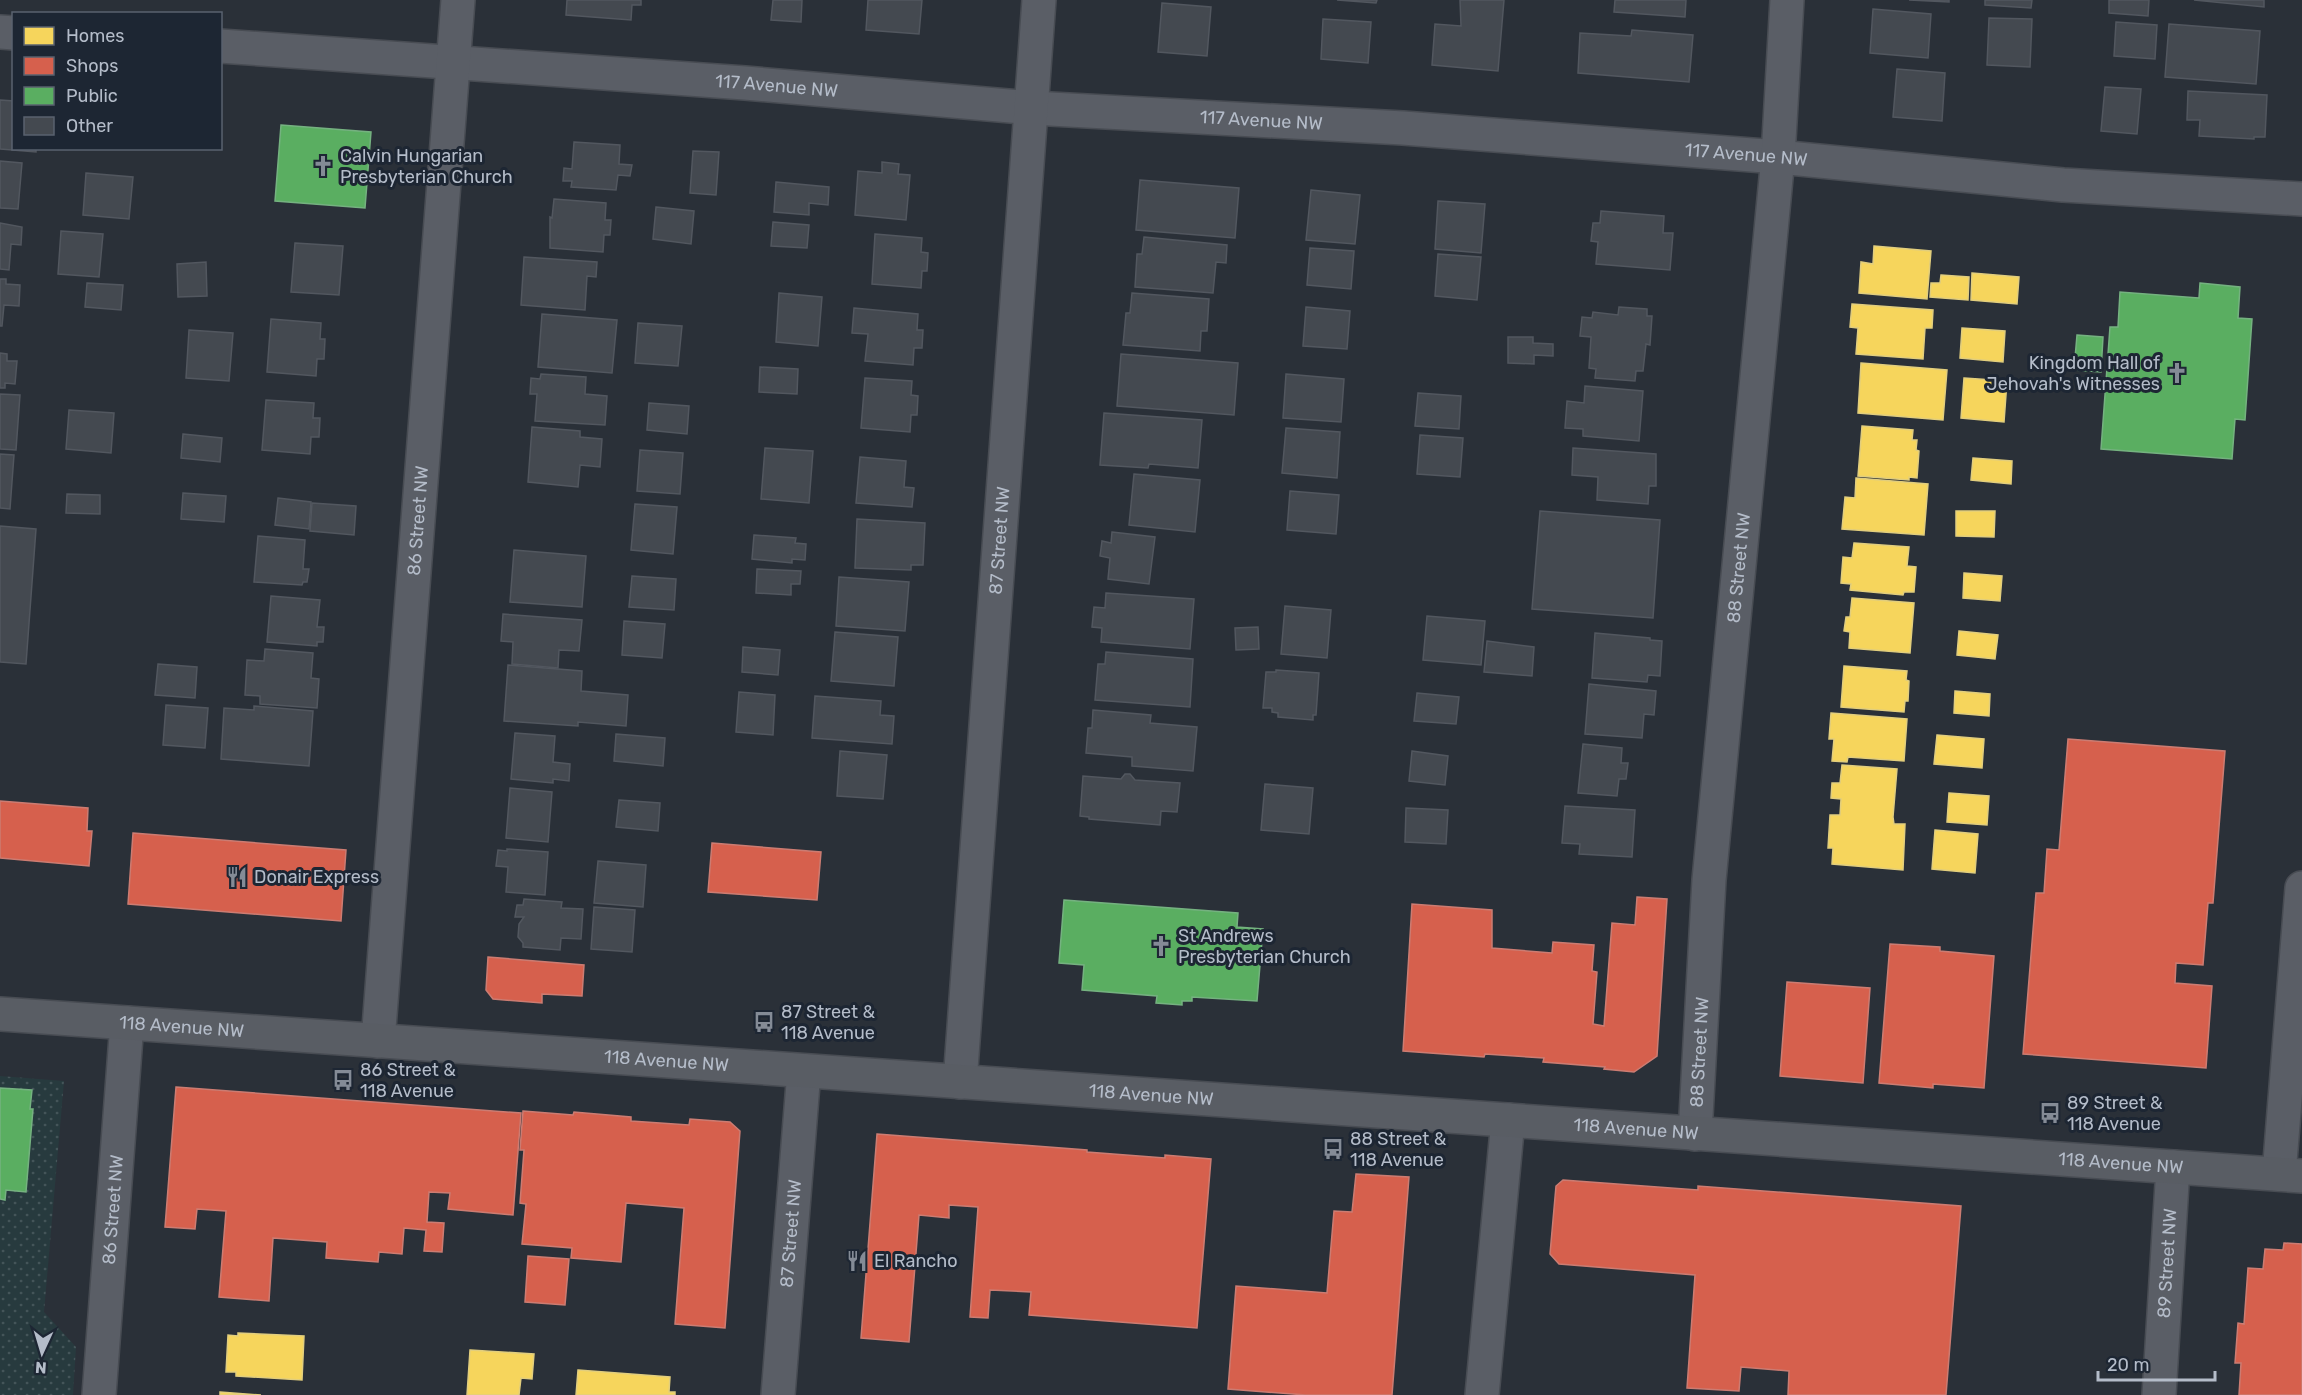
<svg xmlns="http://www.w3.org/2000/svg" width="2302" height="1395" viewBox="0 0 2302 1395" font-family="Rubik,sans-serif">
<defs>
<pattern id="grass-dots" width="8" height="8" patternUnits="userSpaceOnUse" patternTransform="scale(1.5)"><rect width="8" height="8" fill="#273a3e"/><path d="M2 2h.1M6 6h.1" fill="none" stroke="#445559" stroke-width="1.8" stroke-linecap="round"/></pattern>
</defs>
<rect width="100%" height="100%" fill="#2a3038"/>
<path fill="url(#grass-dots)" d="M0 1076 64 1081 44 1312 76 1347 73 1395H0Z"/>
<g fill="#f6d55c" stroke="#e2ce7d" stroke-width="1.5">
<path d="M1874 246 1931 251 1927 299 1859 293 1861 262 1873 264Z"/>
<path d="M1972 273 2019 277 2017 304 1971 300Z"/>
<path d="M1941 275 1969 277 1968 300 1930 297 1931 283H1940Z"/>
<path d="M1852 304 1933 310 1932 328H1925L1923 359 1856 354 1858 328 1850 327Z"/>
<path d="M1962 328 2005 331 2003 362 1960 358Z"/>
<path d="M1861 363 1947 370 1943 420 1858 413Z"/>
<path d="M1964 378 2007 381 2004 422 1961 418Z"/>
<path d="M1862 426 1913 430 1912 440H1917L1916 450 1919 451 1917 478 1909 477V480L1858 476Z"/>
<path d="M1973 458 2012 461 2011 484 1971 480Z"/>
<path d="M1856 478 1928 484 1924 535 1842 529 1845 497 1855 498Z"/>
<path d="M1956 511H1995L1994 537 1956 536Z"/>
<path d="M1854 543 1909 547 1907 566 1916 567 1914 592H1904L1903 595 1850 590 1851 584 1841 583 1843 557 1852 558Z"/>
<path d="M1964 573 2002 576 2000 601 1963 598Z"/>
<path d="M1852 598 1914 603 1910 653 1849 648 1850 632 1844 631 1846 617H1850Z"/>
<path d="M1959 631 1998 635 1995 659 1957 655Z"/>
<path d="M1844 666 1907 671 1906 680 1909 681 1908 701H1905L1904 712 1841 707Z"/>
<path d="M1955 691 1990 694 1989 716 1954 713Z"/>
<path d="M1831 713 1907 719 1904 761 1848 757 1847 762 1832 761 1834 739H1829Z"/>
<path d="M1937 735 1984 739 1982 768 1934 764Z"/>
<path d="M1842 765 1897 769 1893 817 1894 824H1905L1903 870 1832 864 1833 848H1828L1830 815H1840L1841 799 1831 798 1832 783H1840Z"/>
<path d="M1949 793 1989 796 1987 825 1947 822Z"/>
<path d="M1935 830 1978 834 1975 873 1932 869Z"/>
<path d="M238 1333 304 1336 302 1380 236 1376V1372H226L228 1335 238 1336Z"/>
<path d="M470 1350 534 1354 532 1379 521 1378 519 1395H467Z"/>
<path d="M578 1370 670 1377 669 1392H675V1395H576Z"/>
<path d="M220 1392 261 1395H220Z"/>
</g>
<g fill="#d6604d" stroke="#cc7c72" stroke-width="1.5">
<path d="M2068 739 2225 751 2213 903H2208L2203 965 2176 963 2175 983 2212 986 2206 1068 2023 1054 2036 893H2044L2047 849 2059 850Z"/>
<path d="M0 801 88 808 87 831H92L89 866 0 858Z"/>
<path d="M133 833 346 850 341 921 128 904Z"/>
<path d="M712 843 821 852 817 900 708 892Z"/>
<path d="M1637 897 1667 899 1657 1056 1634 1072 1604 1069 1605 1067 1543 1062 1544 1058 1485 1054 1484 1057 1403 1051 1412 904 1492 910V948L1552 953 1553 942 1594 945 1592 971 1597 972 1593 1024 1604 1026 1612 923 1635 925Z"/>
<path d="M1890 944 1940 947V951L1994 956 1984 1088 1933 1084V1088L1879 1083Z"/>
<path d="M488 957 584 965 582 996 542 994V1003L493 999 486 990Z"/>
<path d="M1787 982 1870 988 1863 1083 1780 1076Z"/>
<path d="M176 1087 521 1113 513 1215 448 1209 450 1193 429 1192 427 1222 444 1223 442 1252 424 1251 426 1230 404 1228 402 1254 379 1252 378 1262 326 1258 327 1242 273 1238 269 1301 219 1297 226 1211 197 1209 195 1229 165 1227Z"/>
<path d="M523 1111 573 1115 574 1112 631 1117V1121L689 1125 690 1119 730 1122 740 1131 725 1328 675 1324 684 1208 626 1203 621 1262 571 1258 572 1248 522 1244 526 1204 520 1203 524 1150H520Z"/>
<path d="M877 1134 1087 1150V1152L1165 1158V1155L1211 1159 1197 1328 1029 1315 1031 1292 990 1290 988 1318 970 1317 978 1207 949 1205V1218L919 1215 909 1342 861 1338Z"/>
<path d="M1356 1174 1409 1177 1392 1395H1306L1228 1389 1236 1286 1327 1293 1334 1211 1352 1212Z"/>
<path d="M1563 1180 1698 1190V1186L1961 1206 1946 1395H1788L1789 1371 1741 1367 1739 1391 1687 1388 1695 1275 1559 1264 1550 1254 1556 1186Z"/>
<path d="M2284 1243 2302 1244V1395H2239L2241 1363H2235L2238 1323 2244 1324 2248 1268 2263 1269 2265 1249 2283 1250Z"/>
<path d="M528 1256 569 1259 565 1305 525 1302Z"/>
</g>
<g fill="#5aae61" stroke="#75b280" stroke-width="1.5">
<path d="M281 125 371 132 365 208 275 201Z"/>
<path d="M2200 283 2240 287 2238 318 2252 319 2245 420 2235 419 2232 459 2101 449 2110 327H2118L2120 292 2199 298Z"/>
<path d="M2077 335 2103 337 2101 372 2074 370Z"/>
<path d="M1064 900 1238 913 1237 927 1263 929 1257 1001 1192 997V1001H1182V1005L1156 1003 1157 996 1082 990 1084 965 1059 963Z"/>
<path d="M0 1088 32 1090 30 1109H33L26 1192 6 1190 5 1200 0 1199Z"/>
</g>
<g fill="#444950" stroke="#52575f" stroke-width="1.5">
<path d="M567 0H641V5H632L631 20 566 15Z"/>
<path d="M773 0H802L801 22 771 20Z"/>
<path d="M868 0H922L919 34 866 30Z"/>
<path d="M1337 0H1377L1376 3Z"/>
<path d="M1460 0H1504L1498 71 1432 65 1435 24 1461 26Z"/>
<path d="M1615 0H1686L1685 17 1614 12Z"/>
<path d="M1909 0H1949V2Z"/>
<path d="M1985 0H2032L2031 8 1985 5Z"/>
<path d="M2109 0H2149L2148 16 2109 13Z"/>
<path d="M2194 0H2264V7Z"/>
<path d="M1162 3 1211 7 1207 56 1158 52Z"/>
<path d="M1873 9 1931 14 1928 58 1870 53Z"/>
<path d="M1989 18 2032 19 2030 67 1987 65Z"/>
<path d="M1323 19 1371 22 1368 63 1321 59Z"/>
<path d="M2116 22 2157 25 2155 59 2114 56Z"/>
<path d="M2169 24 2260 31 2256 84 2165 77Z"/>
<path d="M1632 30 1693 35 1689 82 1578 73 1580 33 1631 36Z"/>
<path d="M1897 69 1945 73 1942 121 1893 117Z"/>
<path d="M2105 87 2141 89 2137 134 2101 131Z"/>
<path d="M2188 91 2267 95 2265 137H2254V139L2199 136 2200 120H2187Z"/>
<path d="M0 100 14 101V148H36V152L0 149Z"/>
<path d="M574 142 620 145 619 164 632 165 630 176 618 175 616 190 571 187 572 181H563L564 168 572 169Z"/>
<path d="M693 151 719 152 716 195 690 193Z"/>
<path d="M0 161 22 163 18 209 0 208Z"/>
<path d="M882 162 899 164 898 174 910 175 906 220 855 215 858 171 882 173Z"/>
<path d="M86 173 133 177 129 219 83 215Z"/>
<path d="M1140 180 1239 188 1235 238 1136 230Z"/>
<path d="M776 182 829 187 828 205 809 203V215L774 212Z"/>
<path d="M1311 190 1360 195 1355 244 1306 240Z"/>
<path d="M554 199 606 203 605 220H611L610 235H604L603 252 550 248V217L552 218Z"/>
<path d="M1438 201 1485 204 1481 253 1435 249Z"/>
<path d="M656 207 694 211 691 244 653 239Z"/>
<path d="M1601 211 1664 216 1663 233H1673L1670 270 1596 264 1598 242 1591 241 1593 223H1600Z"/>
<path d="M773 222 809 225 807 248 771 246Z"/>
<path d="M0 223 22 227 21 245 11 244 9 270 0 269Z"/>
<path d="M61 231 103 234 99 277 58 274Z"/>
<path d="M875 234 922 238 921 252 928 253 927 271H922L921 288 872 284Z"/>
<path d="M1144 237 1227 245 1226 263 1216 262 1213 293 1135 287 1137 254H1142Z"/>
<path d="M295 243 343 246 339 295 291 292Z"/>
<path d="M1310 248 1354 251 1351 289 1307 285Z"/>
<path d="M1438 254 1481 257 1477 300 1435 296Z"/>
<path d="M524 257 597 262 596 277 587 276 585 310 521 305Z"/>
<path d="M206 262 207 296 178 297 177 264Z"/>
<path d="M0 279H6V284L20 285 19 306 4 305 2 326H0Z"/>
<path d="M87 283 123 285 121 310 85 307Z"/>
<path d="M779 293 822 297 818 346 776 342Z"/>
<path d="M1132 293 1209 299 1207 331H1201L1200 351 1123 345 1126 313H1130Z"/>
<path d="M1306 307 1350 311 1347 349 1303 346Z"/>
<path d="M1619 307 1647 309V316H1652L1650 345 1646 344 1643 371H1636L1635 381 1595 378 1596 369 1589 368 1591 337 1580 336 1582 317 1592 318 1593 312 1618 315Z"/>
<path d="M854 308 918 314 917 330H923L922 348H914L913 365 865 361 868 334 852 333Z"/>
<path d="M542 314 617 320 612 373 538 367Z"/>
<path d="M271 319 321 323 320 339H325L324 359H317L316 376 267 372Z"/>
<path d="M638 323 682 326 678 366 635 363Z"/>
<path d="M189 330 233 333 229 381 186 378Z"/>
<path d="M1508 337H1533V343L1553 344V356L1534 355V364L1508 363Z"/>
<path d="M0 353 7 354V361H17L15 384 5 383V388H0Z"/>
<path d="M1121 354 1238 363 1234 415 1117 406Z"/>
<path d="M760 367 798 369 797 394 759 392Z"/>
<path d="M541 374 586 377 585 394 607 396 605 425 535 421 537 394H530L531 378 540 379Z"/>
<path d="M1286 374 1344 379 1341 422 1283 418Z"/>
<path d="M865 378 912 381 911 395 918 396 917 415H911L910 432 861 428Z"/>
<path d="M1585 386 1643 391 1639 441 1583 436V429L1565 428 1567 401 1584 403Z"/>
<path d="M1418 393 1461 396 1459 429 1415 426Z"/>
<path d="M0 394 20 395 16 450 0 449Z"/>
<path d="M266 400 314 403 313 418H320L319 437H311L310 454 262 450Z"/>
<path d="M649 403 689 406 687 434 647 430Z"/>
<path d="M69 410 114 413 111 453 66 449Z"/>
<path d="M1104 413 1202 420 1198 468 1149 464 1148 468 1100 465Z"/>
<path d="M532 427 580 431V437L602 439 600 467 580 465 578 487 528 482Z"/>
<path d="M1286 428 1340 432 1337 478 1282 473Z"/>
<path d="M183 434 222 438 220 462 181 458Z"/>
<path d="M1420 435 1463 438 1460 477 1417 474Z"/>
<path d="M765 448 813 451 809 503 761 499Z"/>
<path d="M1573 448 1656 454V486H1649L1648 504 1597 500 1598 477 1572 475Z"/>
<path d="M640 450 683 453 680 494 637 491Z"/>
<path d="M0 454 14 455 10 509 0 508Z"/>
<path d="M860 457 906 461 904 487 914 488 912 507 856 503Z"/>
<path d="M1134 474 1200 480 1195 532 1129 525Z"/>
<path d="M1290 491 1339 495 1336 534 1287 530Z"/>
<path d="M183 493 226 496 224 522 181 519Z"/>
<path d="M67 494 100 495V514L66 513Z"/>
<path d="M278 498 311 502 309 529 275 525Z"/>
<path d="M312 503 356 506 354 535 310 531Z"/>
<path d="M635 504 677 507 673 554 631 550Z"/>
<path d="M1540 511 1660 520 1653 618 1532 609Z"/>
<path d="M857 519 925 523 923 565H911V570L855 568Z"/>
<path d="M0 526 36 529 26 664 0 662Z"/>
<path d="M1112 532 1155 537 1149 584 1108 579 1110 558 1100 556 1102 541 1111 543Z"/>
<path d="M754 535 796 538 795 543 806 544 805 560 792 559V563L752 559Z"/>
<path d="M258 536 305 540 303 569H309L307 582H303L302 585 254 582Z"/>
<path d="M514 550 586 556 582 607 510 602Z"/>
<path d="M757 569 801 571 800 584H791V595L756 593Z"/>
<path d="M632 576 676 579 674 610 629 607Z"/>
<path d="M839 577 909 582 905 631 836 626Z"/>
<path d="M1106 593 1194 599 1190 649 1101 642 1102 628 1092 627 1094 607 1105 608Z"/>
<path d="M271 596 320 600 317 627H324L323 642H317V646L267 642Z"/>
<path d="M1285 606 1331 610 1327 658 1281 654Z"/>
<path d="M503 614 582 620 579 651 559 650 558 668 512 664 513 642 501 641Z"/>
<path d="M1427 616 1485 621 1481 665 1423 660Z"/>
<path d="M624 621 665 624 662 658 622 655Z"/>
<path d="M1258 627 1259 649 1236 650 1235 628Z"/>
<path d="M835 632 898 637 894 686 831 681Z"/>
<path d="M1595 633 1650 638V640L1662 641 1660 676 1648 675 1647 682 1592 678Z"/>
<path d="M1487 641 1534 647 1532 676 1484 672Z"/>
<path d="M743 647 780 650 778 675 742 672Z"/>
<path d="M265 649 313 653 311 678 319 679 317 708 260 704V696L245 695 247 660 264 661Z"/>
<path d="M1106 652 1193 659 1190 707 1095 700 1098 664H1105Z"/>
<path d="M158 664 197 667 195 698 155 695Z"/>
<path d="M508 665 582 671 581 691 628 695 626 726 578 722V726L504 721Z"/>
<path d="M1276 670 1319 673 1316 715H1313V720L1278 717V713L1272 712V708H1263L1266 672H1276Z"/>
<path d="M1589 684 1656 691 1654 715 1644 714 1642 738 1585 734Z"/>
<path d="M739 692 775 695 773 735 736 732Z"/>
<path d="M1417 693 1459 697 1456 724 1414 721Z"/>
<path d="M815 696 881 701 880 715 894 716 892 744 812 738Z"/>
<path d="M166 705 208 708 205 748 163 745Z"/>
<path d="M254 706 313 711 309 766 221 759 224 708 254 710Z"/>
<path d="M1093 710 1151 715 1150 723 1197 727 1193 771 1132 766V757L1086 753 1088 728H1092Z"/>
<path d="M515 733 555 736 553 762 570 764 569 781 553 779V783L511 779Z"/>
<path d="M616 734 665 738 663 766 614 761Z"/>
<path d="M1583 744 1622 748 1621 763H1628L1626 779H1619L1617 796 1578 793Z"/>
<path d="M840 751 887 755 883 799 837 796Z"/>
<path d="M1412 751 1448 756 1445 785 1409 781Z"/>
<path d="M1125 774H1130L1135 780 1180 783 1177 812 1161 811 1160 825 1089 819V817L1080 816 1083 776 1121 779Z"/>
<path d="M1265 784 1313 788 1309 834 1261 830Z"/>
<path d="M510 788 552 792 548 842 506 838Z"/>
<path d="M619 800 660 803 658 831 616 827Z"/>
<path d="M1565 806 1635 810 1632 857 1579 854 1580 844 1562 843Z"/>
<path d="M1406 808 1448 810 1446 844 1405 842Z"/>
<path d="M507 849 548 852 545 895 506 892 508 867 496 866 498 850 507 851Z"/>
<path d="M598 861 646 865 643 907 594 903Z"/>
<path d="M524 899 562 902 561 908 583 909 581 939 561 938 560 950 523 947V943L518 937 519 924 524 917H515L517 905H523Z"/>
<path d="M594 907 635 910 632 952 591 949Z"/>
</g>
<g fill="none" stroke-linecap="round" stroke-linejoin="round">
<defs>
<g id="minor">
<path d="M0 32 14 33"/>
<path id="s1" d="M220 46 745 83 1032 108 1403 128 1778 157 2063 185 2302 199"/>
<path id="s2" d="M378 1041 458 0"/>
<path id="s3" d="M960 1082 1039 0"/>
<path id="s4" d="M1695 1134 1709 880 1778 157 1787 0"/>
<path d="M2279 1174 2302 888"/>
<path id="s5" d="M99 1395 127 1023"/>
<path id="s6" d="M778 1395 804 1071"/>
<path d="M1482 1395 1508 1120"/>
<path id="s7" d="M2159 1395 2173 1167"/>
</g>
<g id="secondary">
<path id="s8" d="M0 1014 2302 1176"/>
</g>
</defs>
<use href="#minor" stroke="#484c53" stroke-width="36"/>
<use href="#secondary" stroke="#484c53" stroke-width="36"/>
<use href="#minor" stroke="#5a5e66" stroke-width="33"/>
<use href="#secondary" stroke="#595d64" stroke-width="33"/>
</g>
<defs>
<symbol id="church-bare" viewBox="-9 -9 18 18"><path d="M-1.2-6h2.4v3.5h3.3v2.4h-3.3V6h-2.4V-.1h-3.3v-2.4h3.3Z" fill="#848b96" stroke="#1d2633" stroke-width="2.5" paint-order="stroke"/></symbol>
<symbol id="restaurant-bare" viewBox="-9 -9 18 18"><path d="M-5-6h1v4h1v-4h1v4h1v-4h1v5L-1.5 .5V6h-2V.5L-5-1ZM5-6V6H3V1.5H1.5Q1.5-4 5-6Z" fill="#848b96" stroke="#1d2633" stroke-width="2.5" paint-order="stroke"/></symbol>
<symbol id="bus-bare" viewBox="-9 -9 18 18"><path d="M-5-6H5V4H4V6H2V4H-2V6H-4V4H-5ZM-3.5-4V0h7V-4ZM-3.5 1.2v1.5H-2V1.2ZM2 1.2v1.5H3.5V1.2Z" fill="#848b96" stroke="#1d2633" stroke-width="2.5" paint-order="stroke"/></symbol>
</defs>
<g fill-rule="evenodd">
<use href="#church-bare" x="308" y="151" width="30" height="30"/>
<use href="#church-bare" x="2162" y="358" width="30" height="30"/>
<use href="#restaurant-bare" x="222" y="862" width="30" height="30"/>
<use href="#church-bare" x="1146" y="931" width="30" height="30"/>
<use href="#bus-bare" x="749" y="1007" width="30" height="30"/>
<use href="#bus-bare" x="328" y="1065" width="30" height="30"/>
<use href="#bus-bare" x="2035" y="1098" width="30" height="30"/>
<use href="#bus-bare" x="1318" y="1134" width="30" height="30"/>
<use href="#restaurant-bare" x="842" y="1246" width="30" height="30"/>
</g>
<g text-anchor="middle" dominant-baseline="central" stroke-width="6" stroke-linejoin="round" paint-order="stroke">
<g font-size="18" fill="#b4bcc9" stroke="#1d2633">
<text stroke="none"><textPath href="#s1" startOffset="558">117 Avenue NW</textPath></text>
<text stroke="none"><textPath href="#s1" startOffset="1044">117 Avenue NW</textPath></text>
<text stroke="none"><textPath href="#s1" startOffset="1530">117 Avenue NW</textPath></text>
<text stroke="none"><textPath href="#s2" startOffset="522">86 Street NW</textPath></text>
<text stroke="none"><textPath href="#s3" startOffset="543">87 Street NW</textPath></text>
<text stroke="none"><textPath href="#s4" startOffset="568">88 Street NW</textPath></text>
<text stroke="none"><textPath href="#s8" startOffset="182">118 Avenue NW</textPath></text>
<text stroke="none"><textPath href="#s4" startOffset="82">88 Street NW</textPath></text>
<text stroke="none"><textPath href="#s8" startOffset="668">118 Avenue NW</textPath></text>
<text stroke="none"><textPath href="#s8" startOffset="1154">118 Avenue NW</textPath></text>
<text stroke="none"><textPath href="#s8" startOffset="1640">118 Avenue NW</textPath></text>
<text stroke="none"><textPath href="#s8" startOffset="2126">118 Avenue NW</textPath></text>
<text stroke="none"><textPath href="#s5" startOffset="186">86 Street NW</textPath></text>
<text stroke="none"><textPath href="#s6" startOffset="162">87 Street NW</textPath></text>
<text stroke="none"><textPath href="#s7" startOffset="132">89 Street NW</textPath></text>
</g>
<g font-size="18" fill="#b4bcc9" stroke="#1d2633" text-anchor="start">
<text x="340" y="156">Calvin Hungarian<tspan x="340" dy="21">Presbyterian Church</tspan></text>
<text x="2160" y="363" text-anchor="end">Kingdom Hall of<tspan x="2160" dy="21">Jehovah's Witnesses</tspan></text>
<text x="254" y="877">Donair Express</text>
<text x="1178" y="936">St Andrews<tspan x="1178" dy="21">Presbyterian Church</tspan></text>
<text x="781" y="1012">87 Street &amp;<tspan x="781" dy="21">118 Avenue</tspan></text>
<text x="360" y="1070">86 Street &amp;<tspan x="360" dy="21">118 Avenue</tspan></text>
<text x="2067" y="1103">89 Street &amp;<tspan x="2067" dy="21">118 Avenue</tspan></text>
<text x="1350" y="1139">88 Street &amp;<tspan x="1350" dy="21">118 Avenue</tspan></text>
<text x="874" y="1261">El Rancho</text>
</g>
</g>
<rect x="12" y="12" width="210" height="138" fill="#1d2633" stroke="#59626f" stroke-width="1.5"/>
<rect x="24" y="27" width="30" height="18" fill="#f6d55c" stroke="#59626f" stroke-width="1.5"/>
<text x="66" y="42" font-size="18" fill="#b4bcc9">Homes</text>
<rect x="24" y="57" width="30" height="18" fill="#d6604d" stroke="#59626f" stroke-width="1.5"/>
<text x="66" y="72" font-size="18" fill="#b4bcc9">Shops</text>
<rect x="24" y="87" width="30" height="18" fill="#5aae61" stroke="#59626f" stroke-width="1.5"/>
<text x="66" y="102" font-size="18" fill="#b4bcc9">Public</text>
<rect x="24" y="117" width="30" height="18" fill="#444950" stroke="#59626f" stroke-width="1.5"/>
<text x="66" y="132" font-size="18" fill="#b4bcc9">Other</text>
<g transform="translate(42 1353) rotate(184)" stroke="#1d2633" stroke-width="4.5" paint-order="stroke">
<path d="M0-4.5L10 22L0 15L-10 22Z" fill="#b4bcc9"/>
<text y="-9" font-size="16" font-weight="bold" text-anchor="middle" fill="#b4bcc9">N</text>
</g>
<path d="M2098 1371v9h117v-9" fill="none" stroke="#b4bcc9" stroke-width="3"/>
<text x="2107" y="1371" font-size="18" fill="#b4bcc9" stroke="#1d2633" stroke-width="4.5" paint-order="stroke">20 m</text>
</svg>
